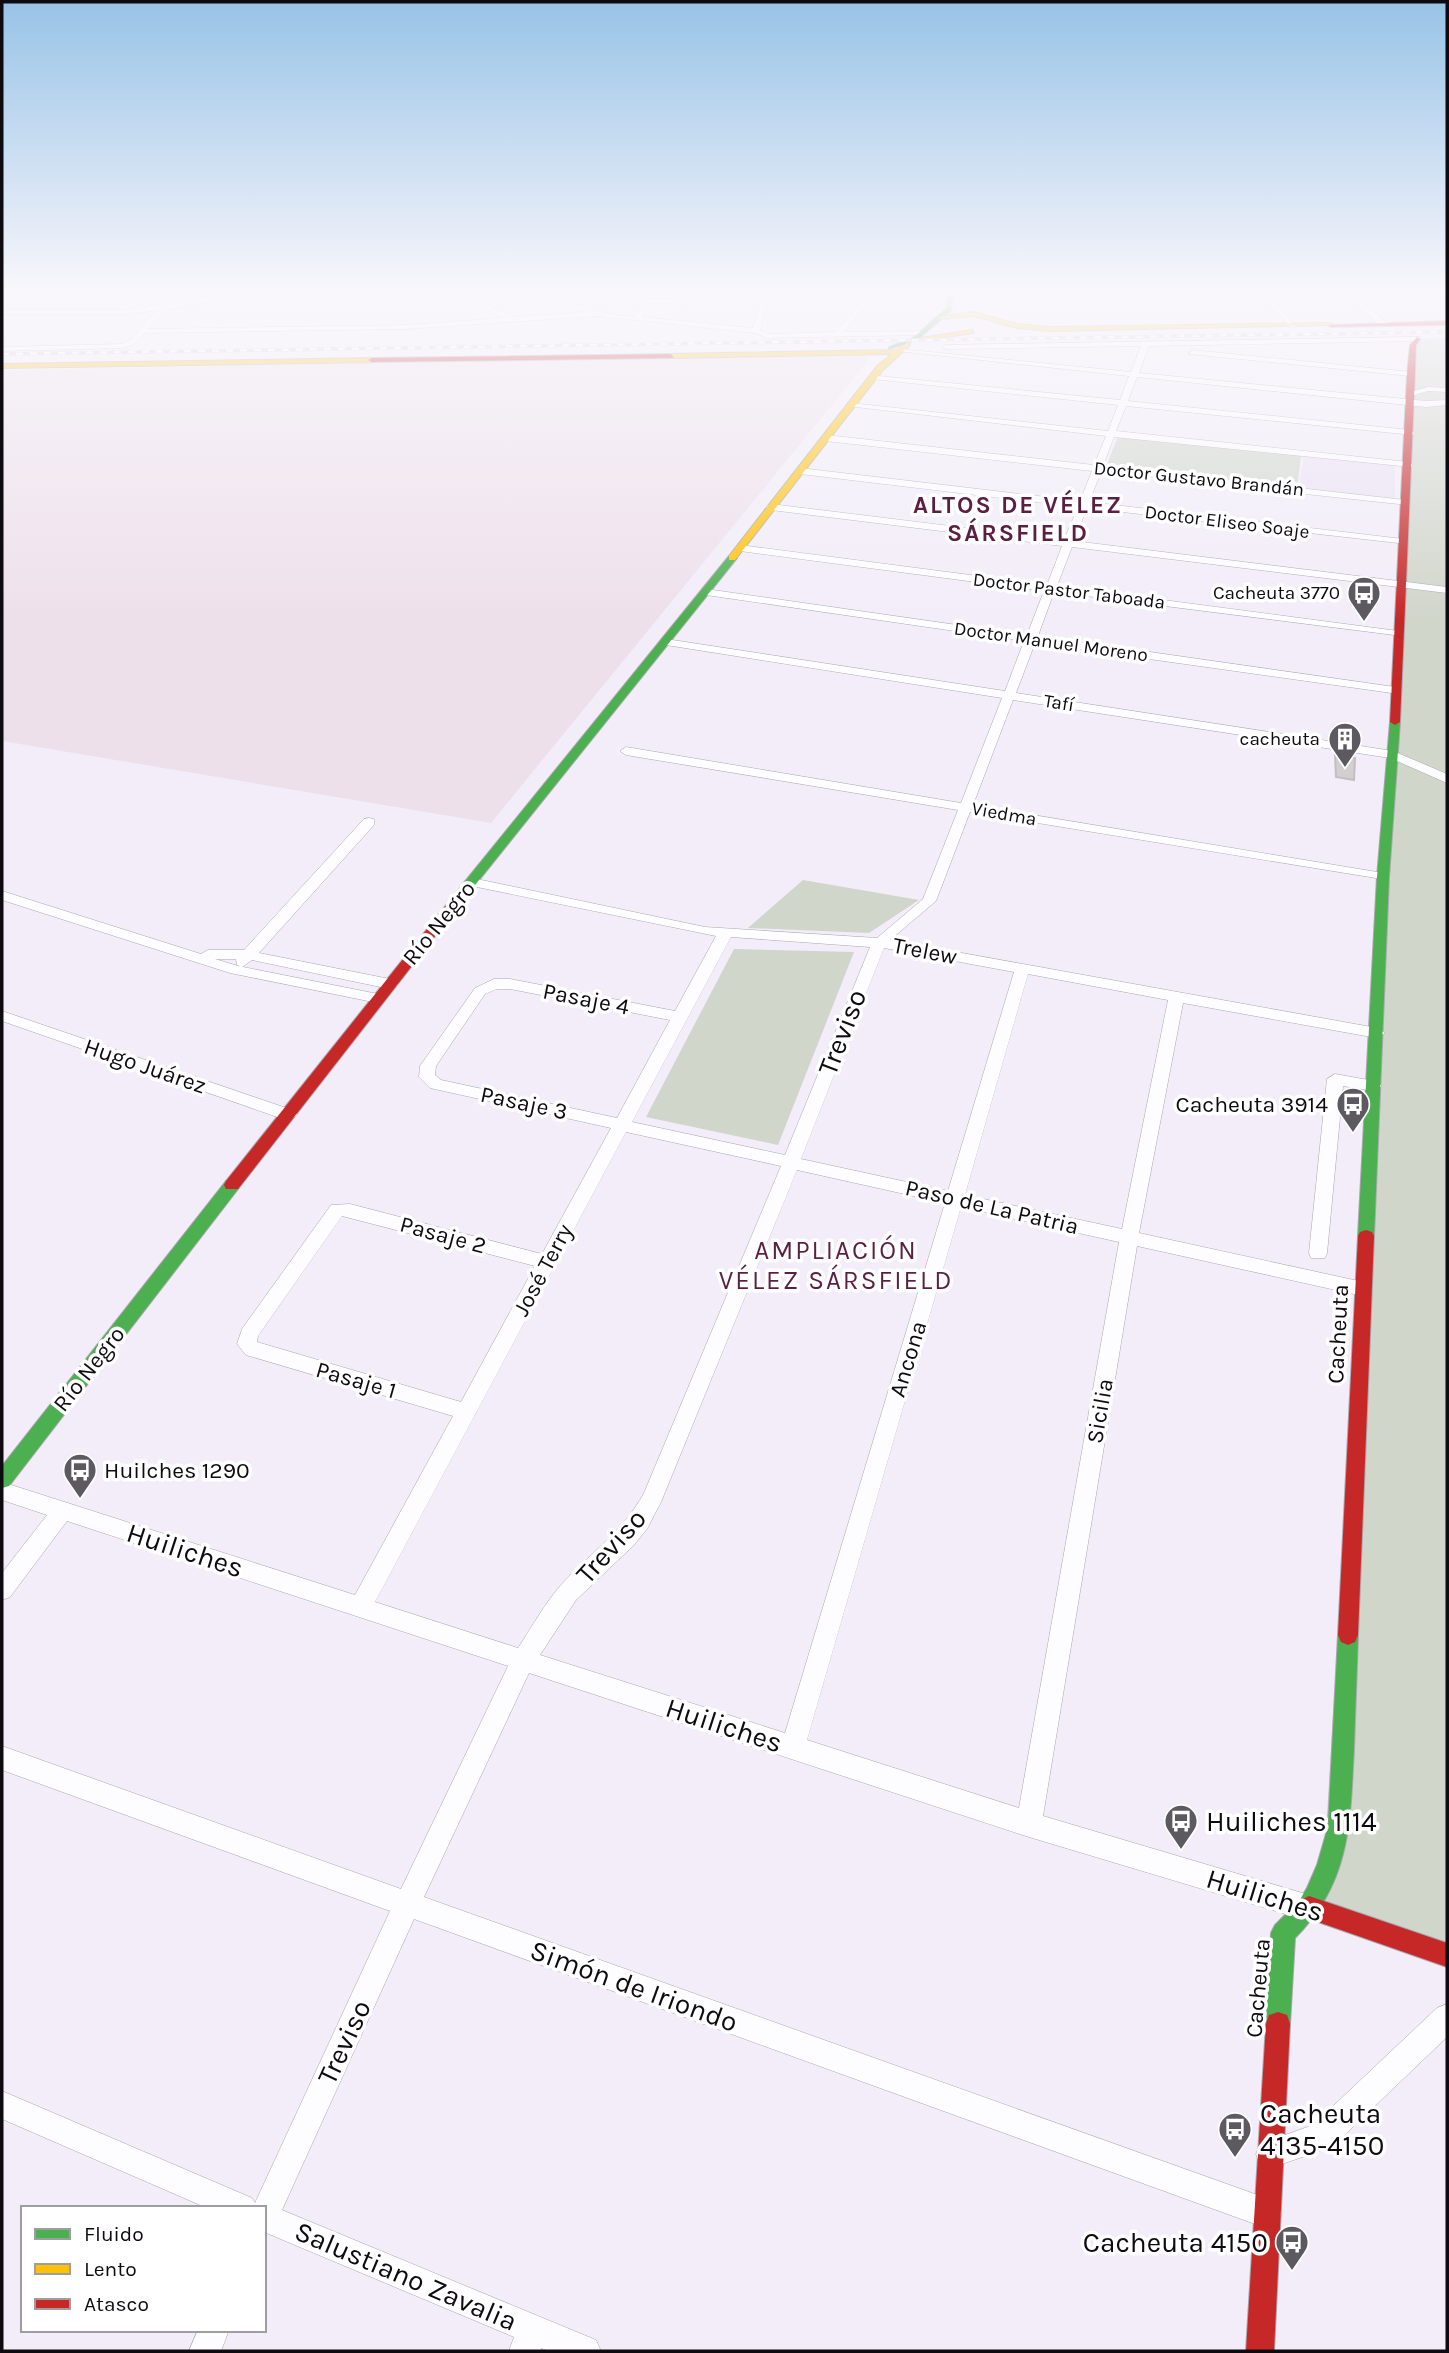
<svg xmlns="http://www.w3.org/2000/svg" width="1449" height="2353" viewBox="0 0 1449 2353" font-family="Karla,sans-serif">
<rect width="100%" height="100%" fill="#f2edf8"/>
<path fill="#eae2f4" d="M1304 456 1395 466V499L1299 488Z"/>
<path fill="#eee0eb" d="M859 354 871 357 491 823 2 741V370Z"/>
<g fill="#d1d6cb">
<path d="M1447 338V1955L1309 1908 1323 1879 1417 339Z"/>
<path d="M1118 436 1301 456 1297 489 1106 467Z"/>
<path d="M803 880 919 900 869 933 748 928Z"/>
<path d="M734 949 854 952 778 1145 646 1117Z"/>
</g>
<path fill="#d4ced0" stroke="#c3bec0" stroke-width="2" d="M1335 755 1355 758 1354 780 1336 777Z"/>
<g fill="none" stroke-linecap="round" stroke-linejoin="round">
<defs>
<g id="street">
<path d="M256 289H273L165 310 148 329 406 325 503 318 447 289H456L514 317 586 312 532 289C549 289 564 299 579 305 597 312 616 315 635 317L644 299 685 300 688 304 649 303 642 317 753 328 764 289H771L760 330 769 334 836 332 866 296 774 289 869 292 878 289 844 332 922 331 926 333 922 335 768 338 755 333 598 316 406 329 145 333 133 345 123 348 2 351V347L122 344 133 338 154 311 125 314H2V310H125Z"/>
<path d="M379 289H395L361 297 357 295Z"/>
<path d="M1256 289H1263L1296 327H1290Z"/>
<path d="M1340 289H1348L1386 322V326H1380Z"/>
<path d="M1427 289H1435L1447 299V304Z"/>
<path d="M1420 337 1417 341 1149 346 1139 373 1426 401 1447 400V405L1426 407 1137 377 1128 401 1410 430 1414 433 1413 435 1126 406 1116 431 1408 462 1413 465 1411 467 1114 437 1103 466 1405 500 1408 501V505L1101 472 1089 502 1403 539 1407 540V544L1087 508 1074 541 1447 587V593L1072 547 1057 586 1398 631 1404 634 1402 636 1054 592 1038 636 1395 687 1399 688V694L1035 643 1016 693 1393 751 1447 774V783L1390 758 1013 700 973 805 1383 873 1388 874V880L970 812 936 901 890 940 1377 1028 1385 1033 1377 1038 1183 1003 1139 1233 1363 1282 1370 1284 1372 1289 1370 1294 1363 1296 1137 1246 1043 1816 1309 1895 1318 1899 1322 1908 1318 1917 1309 1921 1029 1837 529 1673 424 1897 1266 2198 1276 2203 1281 2213 1276 2223 1266 2228 414 1919 282 2210 596 2340 601 2351H548L541 2348V2351H509L514 2337 264 2232V2208H207L2 2119V2091L252 2198 255 2203 390 1911 2 1770V1746L401 1889 508 1666 67 1521 10 1597 2 1600V1573L47 1515 2 1500V1482L355 1595 453 1416 246 1355 237 1344 242 1329 331 1205 350 1204 542 1254 611 1128 430 1088 419 1077 420 1066 475 988 494 979H510L675 1011 716 936 472 886 467 885V879L472 878 705 927 877 938 923 899 958 810 626 755 620 751 626 747 961 803 1002 698 666 645 660 642 666 639 1005 691 1024 641 706 595 701 592 706 589 1027 635 1044 591 740 551 735 548 740 545 1047 585 1062 546 771 510 766 507 771 504 1064 540 1078 507 800 474 795 471 800 468 1080 501 1092 471 826 441 822 438 826 435 1094 465 1106 436 847 406 851 403 1108 431 1118 405 872 379 869 375 1120 400 1129 376 897 351 901 349 1131 372 1141 346 946 349 942 347 946 345ZM731 937 870 947 785 1155 632 1122ZM884 948 1014 972 948 1191 801 1159ZM1028 974 1168 1000 1122 1229 965 1195ZM497 989H510L670 1020 617 1118 441 1080 435 1075 436 1066 485 994ZM626 1132 781 1166 644 1493C622 1533 591 1552 561 1585 545 1603 532 1627 518 1648L375 1602ZM797 1170 945 1203 785 1733 540 1655 576 1600 634 1545 647 1529 661 1502ZM961 1207 1119 1242 1019 1808 807 1740ZM342 1216 535 1266 461 1402 257 1342 258 1336Z"/>
<path d="M1192 350 1411 372 1415 374 1411 376 1189 354Z"/>
<path d="M1428 387 1447 388V392L1428 391 1411 396 1407 393Z"/>
<path d="M369 818 374 819V825L259 953 390 979 398 984 395 987 390 989 252 960 242 967 237 965 236 959H215L238 966 383 995 386 998 383 1001 378 1003 230 973 2 900V891L201 954 208 950H244L364 819Z"/>
<path d="M2 1011 295 1111 297 1115 289 1121 283 1119 2 1021Z"/>
<path d="M1335 1074 1374 1081 1382 1086 1374 1091 1343 1086 1327 1253 1325 1258H1311L1309 1253 1327 1079Z"/>
<path d="M1447 2004V2037L1332 2147 1270 2168 1260 2164 1256 2154 1260 2144 1313 2125 1437 2008Z"/>
<path d="M198 2330H229L221 2351H189Z"/>
</g>
<g id="fast">
<path d="M954 289H961L953 298 951 311 917 340 889 349V347L913 338 946 309 947 298Z"/>
<path d="M729 556 737 558 471 890H463V884Z"/>
<path d="M1395 719 1400 722 1389 877 1374 1236 1372 1240H1360L1358 1236 1377 877 1390 722Z"/>
<path d="M232 1179 238 1181 240 1185 238 1189 9 1486 2 1488V1466L226 1181Z"/>
<path d="M1348 1625 1355 1628 1358 1635C1357 1673 1355 1711 1354 1748 1350 1823 1351 1882 1295 1938L1290 2024 1287 2033 1278 2036 1269 2033 1266 2024 1271 1933 1275 1925 1299 1901 1307 1888 1317 1865 1328 1827 1338 1635 1341 1628Z"/>
</g>
<g id="slow">
<path d="M974 312 1017 324 1050 327 1331 323 1334 325 1050 331 1017 328 974 316 941 319 938 317Z"/>
<path d="M972 330 974 333 917 341 914 339Z"/>
<path d="M908 342 910 345 883 370 735 560H729V556L877 366 892 354 671 358 668 354 897 350Z"/>
<path d="M372 358 375 362 2 368V364Z"/>
</g>
<g id="jam">
<path d="M1447 321V325L1331 327 1328 325Z"/>
<path d="M1417 337 1420 339 1416 345 1415 374 1400 722 1395 725 1390 722 1407 374 1410 345Z"/>
<path d="M671 354 674 358 372 362 368 360 372 358Z"/>
<path d="M467 883 471 884V890L238 1189H226L224 1185 226 1181 463 884Z"/>
<path d="M1366 1230 1372 1232 1374 1236 1358 1635 1355 1642 1348 1645 1341 1642 1338 1635 1358 1236 1360 1232Z"/>
<path d="M1309 1896 1447 1943V1967L1301 1916 1297 1908 1301 1900Z"/>
<path d="M1278 2012 1287 2015 1290 2024 1274 2351H1246L1266 2024 1269 2015Z"/>
</g>
</defs>
<use href="#street" stroke="#aba7af" stroke-width="1"/>
<use href="#fast" stroke="#aba7af" stroke-width="2"/>
<use href="#slow" stroke="#aba7af" stroke-width="2"/>
<use href="#jam" stroke="#aba7af" stroke-width="2"/>
<use href="#street" fill="#fdfcfe" fill-rule="evenodd"/>
<use href="#fast" fill="#4caf50" fill-rule="evenodd"/>
<use href="#slow" fill="#ffc107" fill-rule="evenodd"/>
<use href="#jam" fill="#c62828" fill-rule="evenodd"/>
<defs>
<path id="rail" d="M2 354 1447 332"/>
</defs>
<use href="#rail" stroke="#cfced1" stroke-width="3.5"/>
<use href="#rail" stroke="#fff" stroke-width="2.5" stroke-dasharray="7" stroke-linecap="butt"/>
</g>
<linearGradient id="sky" x2="0" y2="1"><stop stop-color="#98c3e7"/><stop offset="0.47" stop-color="#f9f7fc"/><stop offset="1" stop-color="#f9f7fc" stop-opacity="0"/></linearGradient>
<rect width="1449" height="619" fill="url(#sky)"/>
<defs>
<symbol id="bus-pin" viewBox="-11 -11 22 30"><path d="M0 17L-7.5 6A9.5 9.5 0 1 1 7.5 6Z" fill="#5d5961" stroke="#fff"/><path d="M-5-6H5V4H4V6H2V4H-2V6H-4V4H-5ZM-3.5-4V0h7V-4ZM-3.5 1.2v1.5H-2V1.2ZM2 1.2v1.5H3.5V1.2Z" fill="#fff"/></symbol>
<symbol id="building-pin" viewBox="-11 -11 22 30"><path d="M0 17L-7.5 6A9.5 9.5 0 1 1 7.5 6Z" fill="#5d5961" stroke="#fff"/><path d="M-4-6H4V6H1V3H-1V6H-4ZM-2.5-4.3h1.7v1.8h-1.7ZM.8-4.3h1.7v1.8H.8ZM-2.5-1h1.7V.8h-1.7ZM.8-1h1.7V.8H.8Z" fill="#fff"/></symbol>
</defs>
<g fill-rule="evenodd">
<use href="#bus-pin" x="1345" y="574" width="38" height="52"/>
<use href="#building-pin" x="1326" y="720" width="38" height="52"/>
<use href="#bus-pin" x="1334" y="1085" width="38" height="52"/>
<use href="#bus-pin" x="61" y="1451" width="38" height="52"/>
<use href="#bus-pin" x="1162" y="1802" width="38" height="52"/>
<use href="#bus-pin" x="1216" y="2110" width="38" height="52"/>
<use href="#bus-pin" x="1273" y="2223" width="38" height="52"/>
</g>
<g text-anchor="middle" dominant-baseline="central" stroke-width="7" stroke-linejoin="round" paint-order="stroke">
<g font-size="19" fill="#0d0a10" stroke="#fff">
<text transform="translate(1199 479) rotate(6)">Doctor Gustavo Brandán</text>
<text transform="translate(1227 522) rotate(7)">Doctor Eliseo Soaje</text>
<text transform="translate(1069 591) rotate(7)">Doctor Pastor Taboada</text>
<text transform="translate(1051 642) rotate(8)">Doctor Manuel Moreno</text>
<text transform="translate(1059 703) rotate(9)">Tafí</text>
<text transform="translate(1004 814) rotate(10)">Viedma</text>
</g>
<g font-size="19" fill="#0d0a10" stroke="#fff" text-anchor="end">
<text x="1340" y="593">Cacheuta 3770</text>
<text x="1320" y="739">cacheuta</text>
</g>
<g font-size="23" fill="#0d0a10" stroke="#fff">
<text transform="translate(439 923) rotate(-51)">Río Negro</text>
<text transform="translate(925 951) rotate(11)">Trelew</text>
<text transform="translate(586 999) rotate(11)">Pasaje 4</text>
<text transform="translate(145 1066) rotate(19)">Hugo Juárez</text>
<text transform="translate(524 1103) rotate(12)">Pasaje 3</text>
<text transform="translate(992 1207) rotate(13)">Paso de La Patria</text>
<text transform="translate(443 1235) rotate(15)">Pasaje 2</text>
<text transform="translate(543 1270) rotate(-62)">José Terry</text>
<text transform="translate(1338 1334) rotate(-87)">Cacheuta</text>
<text transform="translate(908 1359) rotate(-73)">Ancona</text>
<text transform="translate(89 1369) rotate(-52)">Río Negro</text>
<text transform="translate(356 1380) rotate(16)">Pasaje 1</text>
<text transform="translate(1100 1411) rotate(-80)">Sicilia</text>
<text transform="translate(1258 1988) rotate(-85)">Cacheuta</text>
</g>
<g font-size="23" fill="#0d0a10" stroke="#fff" text-anchor="end">
<text x="1328" y="1104">Cacheuta 3914</text>
<text x="104" y="1470" text-anchor="start">Huilches 1290</text>
</g>
<g font-size="24" font-weight="bold" letter-spacing="2" fill="#5c1f43" stroke="#fff">
<text x="1018" y="505">ALTOS DE VÉLEZ<tspan x="1018" dy="28">SÁRSFIELD</tspan></text>
</g>
<g font-size="26" letter-spacing="2" fill="#5c1f43" stroke="#fff">
<text x="836" y="1250">AMPLIACIÓN<tspan x="836" dy="30">VÉLEZ SÁRSFIELD</tspan></text>
</g>
<g font-size="28" fill="#0d0a10" stroke="#fff">
<text transform="translate(842 1032) rotate(-69)">Treviso</text>
<text transform="translate(611 1546) rotate(-48)">Treviso</text>
<text transform="translate(185 1550) rotate(18)">Huiliches</text>
<text transform="translate(724 1725) rotate(18)">Huiliches</text>
<text transform="translate(1265 1895) rotate(17)">Huiliches</text>
<text transform="translate(634 1986) rotate(20)">Simón de Iriondo</text>
<text transform="translate(344 2042) rotate(-65)">Treviso</text>
<text transform="translate(406 2276) rotate(23)">Salustiano Zavalia</text>
</g>
<g font-size="28" fill="#0d0a10" stroke="#fff" text-anchor="start">
<text x="1206" y="1821">Huiliches 1114</text>
<text x="1260" y="2113">Cacheuta<tspan x="1260" dy="32">4135-4150</tspan></text>
<text x="1268" y="2242" text-anchor="end">Cacheuta 4150</text>
</g>
</g>
<rect width="1449" height="2353" fill="none" stroke="#0d0a10" stroke-width="7"/>
<rect x="21" y="2206" width="245" height="126" fill="#ffffff" stroke="#9e9d9f" stroke-width="2"/>
<rect x="35" y="2229" width="35" height="10" fill="#4caf50" stroke="#9e9d9f" stroke-width="2"/>
<text x="84" y="2241" font-size="21" fill="#0d0a10">Fluido</text>
<rect x="35" y="2264" width="35" height="10" fill="#ffc107" stroke="#9e9d9f" stroke-width="2"/>
<text x="84" y="2276" font-size="21" fill="#0d0a10">Lento</text>
<rect x="35" y="2299" width="35" height="10" fill="#c62828" stroke="#9e9d9f" stroke-width="2"/>
<text x="84" y="2311" font-size="21" fill="#0d0a10">Atasco</text>
</svg>
